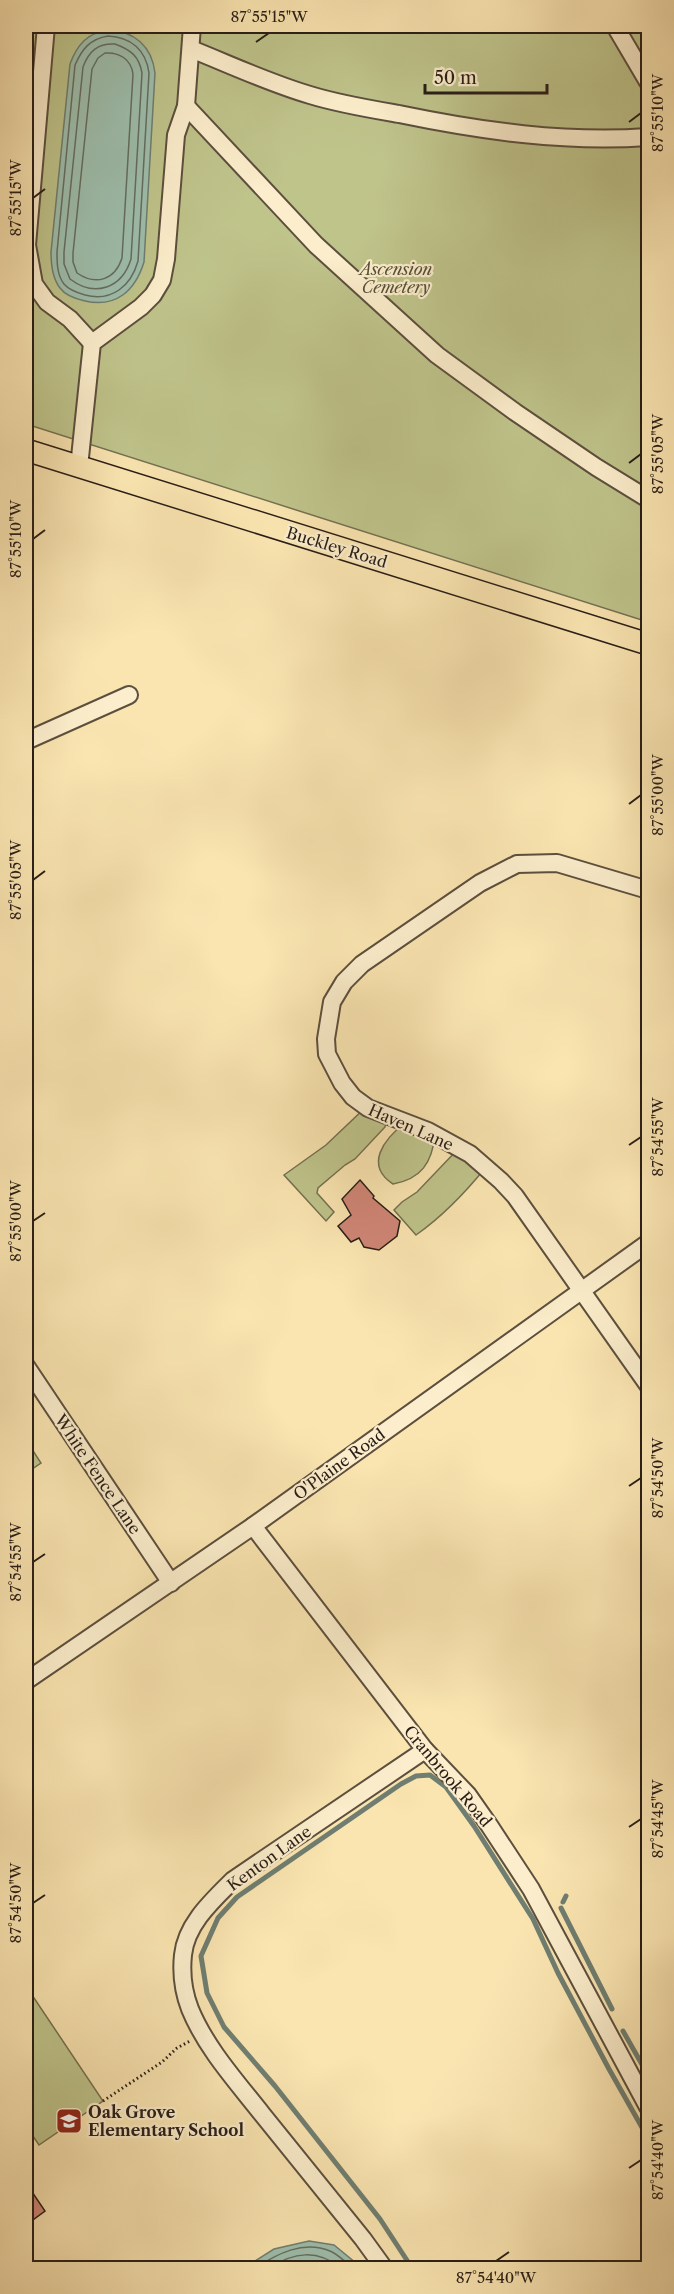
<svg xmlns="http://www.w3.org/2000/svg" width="674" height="2294" viewBox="0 0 674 2294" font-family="'Libre Caslon Text',serif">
<rect width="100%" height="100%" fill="#fae5b1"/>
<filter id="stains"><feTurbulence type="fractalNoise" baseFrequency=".00333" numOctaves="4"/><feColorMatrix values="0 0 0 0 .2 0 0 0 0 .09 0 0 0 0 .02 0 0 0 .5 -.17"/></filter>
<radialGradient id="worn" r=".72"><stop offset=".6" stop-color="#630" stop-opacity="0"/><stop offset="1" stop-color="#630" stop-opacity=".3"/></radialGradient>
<g fill="#bfc48b" stroke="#747051" stroke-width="1.5">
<path d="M26 26H648V622L26 424Z"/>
<path d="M366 1107 386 1118 385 1127 355 1159 345 1165 318 1188 317 1193 334 1212 326 1221 284 1175 326 1145Z"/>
<path d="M405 1123 435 1135C432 1163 421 1179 393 1184 364 1165 384 1139 405 1123Z"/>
<path d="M459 1148 486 1167C465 1193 443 1216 416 1235L394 1210 402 1202 417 1192Z"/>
<path d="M26 1440 41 1463 26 1473Z"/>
<path d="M26 1986 103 2101 39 2145 26 2126Z"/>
</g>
<g fill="#9ebfad" stroke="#6f7e71" stroke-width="1.5">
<path d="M108 30C134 31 152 46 155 73L144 262C135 291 116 308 85 301 76 299 65 295 60 288 52 278 51 264 51 252L70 64C77 45 87 33 108 30Z"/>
<path d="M309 2241 334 2245 362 2268H244L274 2249Z"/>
</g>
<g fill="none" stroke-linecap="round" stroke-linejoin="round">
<g stroke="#636e62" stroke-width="1.5">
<path d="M108 36C131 37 146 50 149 73L138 261C131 286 112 302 85 295 78 293 69 290 64 284 57 275 57 263 57 252L75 65C82 49 90 39 108 36Z"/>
<path d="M115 44C131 50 139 56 142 73L131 259C122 288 95 298 70 279L64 264V252L83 67C89 51 98 43 115 44Z"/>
<path d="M105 53C119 52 131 59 133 74L122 258C115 280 96 286 77 273L73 262V253L92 69 98 58Z"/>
<path d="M255 2268C277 2254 303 2240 330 2251 338 2254 346 2263 353 2268"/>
<path d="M269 2268C294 2252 317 2249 341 2268"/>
</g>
<g stroke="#6f7e71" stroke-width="5">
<path d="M563 1902 566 1896"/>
<path d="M561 1908 612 2009"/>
<path d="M623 2031 648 2075"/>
<path d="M412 2268 380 2219 275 2086 224 2027 207 1993 201 1956 218 1918 237 1897 401 1784 416 1776 430 1775 446 1787 474 1826 533 1919 558 1973 609 2069 648 2138"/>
</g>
</g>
<g fill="#d18677" stroke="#281d17" stroke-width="1.5">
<path d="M360 1180 374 1196 373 1198 400 1221 397 1236 379 1250 364 1247 359 1238 351 1242 338 1226 351 1215 342 1199Z"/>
<path d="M26 2183 45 2211 26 2225Z"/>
</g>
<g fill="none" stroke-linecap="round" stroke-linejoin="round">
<defs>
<g id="minor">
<path d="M46 26 27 245 34 284 47 302 70 319 92 343"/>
<path d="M615 26 648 82"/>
<path d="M191 49C231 65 269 83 310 95 339 104 370 109 399 114 481 131 565 143 648 137"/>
<path d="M186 106 316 245 437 355 515 412 596 467 648 499"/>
<path d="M79 467 92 343 141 307 153 295 162 280 166 259 176 135 186 106 192 26"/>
<path d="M26 741 129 695"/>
<path d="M648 890 557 863 517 864 480 883 362 964 344 982 332 1002 326 1039 327 1054 342 1083 353 1097 368 1108 428 1131 470 1154 501 1181 515 1196 648 1385"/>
<path d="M26 1366 171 1583"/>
<path d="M253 1526 425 1750 468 1795 489 1825 531 1889 648 2107"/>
<path d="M26 1681 253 1526 648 1243"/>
<path d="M384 2268 363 2239C329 2197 296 2156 262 2114 236 2081 206 2048 190 2009 183 1991 181 1974 183 1955 186 1924 213 1900 233 1880L425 1750"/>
</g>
<path id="major" d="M26 450 648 644"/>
</defs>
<use href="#minor" stroke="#5c4f3e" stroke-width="20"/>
<use href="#major" stroke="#281d17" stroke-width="24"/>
<path stroke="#281d17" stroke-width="3" stroke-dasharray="1.5 3" stroke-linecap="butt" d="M103 2101 162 2062 177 2048 190 2041"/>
<use href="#minor" stroke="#fceecc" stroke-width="16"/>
<use href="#major" stroke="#fae5b1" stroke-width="21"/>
</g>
<path fill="none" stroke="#281d17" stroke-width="2" d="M256 42 269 33M629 122 641 113M33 198 45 189M629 463 641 454M33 539 45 530M629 804 641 795M33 880 45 871M629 1145 641 1137M33 1221 45 1213M629 1486 641 1478M33 1562 45 1554M629 1827 641 1819M33 1903 45 1895M629 2168 641 2160M496 2261 509 2252"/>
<defs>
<symbol id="school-square" viewBox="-11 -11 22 22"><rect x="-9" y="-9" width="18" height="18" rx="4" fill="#8f2418" stroke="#fceecc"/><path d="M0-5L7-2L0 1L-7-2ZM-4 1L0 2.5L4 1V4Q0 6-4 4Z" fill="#fff"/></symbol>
</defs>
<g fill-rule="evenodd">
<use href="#school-square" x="54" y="2106" width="30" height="30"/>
</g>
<g text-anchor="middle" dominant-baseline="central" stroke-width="4.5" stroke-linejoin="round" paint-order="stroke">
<g font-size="16" font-style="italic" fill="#554f3a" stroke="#fceecc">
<text x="396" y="269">Ascension<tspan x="396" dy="18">Cemetery</tspan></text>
</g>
<g font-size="16" fill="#281d17" stroke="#fceecc">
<text transform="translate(337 547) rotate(17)">Buckley Road</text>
<text transform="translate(411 1127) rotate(24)">Haven Lane</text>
<text transform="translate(339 1464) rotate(-36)">O'Plaine Road</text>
<text transform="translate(98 1474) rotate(56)">White Fence Lane</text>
<text transform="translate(448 1776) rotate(50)">Cranbrook Road</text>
<text transform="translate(269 1858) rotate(-36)">Kenton Lane</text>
</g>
<g font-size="16" font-weight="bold" fill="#281d17" stroke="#fceecc" text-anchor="start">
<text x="88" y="2112">Oak Grove<tspan x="88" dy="18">Elementary School</tspan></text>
</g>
</g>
<rect width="674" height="2294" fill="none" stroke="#fae5b1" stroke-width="66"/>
<path d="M425 84v9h122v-9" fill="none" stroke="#281d17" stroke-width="3"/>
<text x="434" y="84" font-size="18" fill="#281d17" stroke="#fceecc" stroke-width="4.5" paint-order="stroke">50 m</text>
<rect x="33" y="33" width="608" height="2228" fill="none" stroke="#281d17" stroke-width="2"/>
<g font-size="15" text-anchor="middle" fill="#281d17">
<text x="269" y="22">87°55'15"W</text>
<text transform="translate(658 113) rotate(-90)" y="5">87°55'10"W</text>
<text transform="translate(16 198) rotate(-90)" y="5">87°55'15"W</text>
<text transform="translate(658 454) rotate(-90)" y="5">87°55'05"W</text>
<text transform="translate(16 539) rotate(-90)" y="5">87°55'10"W</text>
<text transform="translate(658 795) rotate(-90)" y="5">87°55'00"W</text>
<text transform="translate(16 880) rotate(-90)" y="5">87°55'05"W</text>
<text transform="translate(658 1137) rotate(-90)" y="5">87°54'55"W</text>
<text transform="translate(16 1221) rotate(-90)" y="5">87°55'00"W</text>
<text transform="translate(658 1478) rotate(-90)" y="5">87°54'50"W</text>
<text transform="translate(16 1562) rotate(-90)" y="5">87°54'55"W</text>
<text transform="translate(658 1819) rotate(-90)" y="5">87°54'45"W</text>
<text transform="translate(16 1903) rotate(-90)" y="5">87°54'50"W</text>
<text transform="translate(658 2160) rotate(-90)" y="5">87°54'40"W</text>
<text x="496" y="2283">87°54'40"W</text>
</g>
<rect width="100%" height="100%" filter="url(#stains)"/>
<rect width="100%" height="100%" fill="url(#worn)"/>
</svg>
